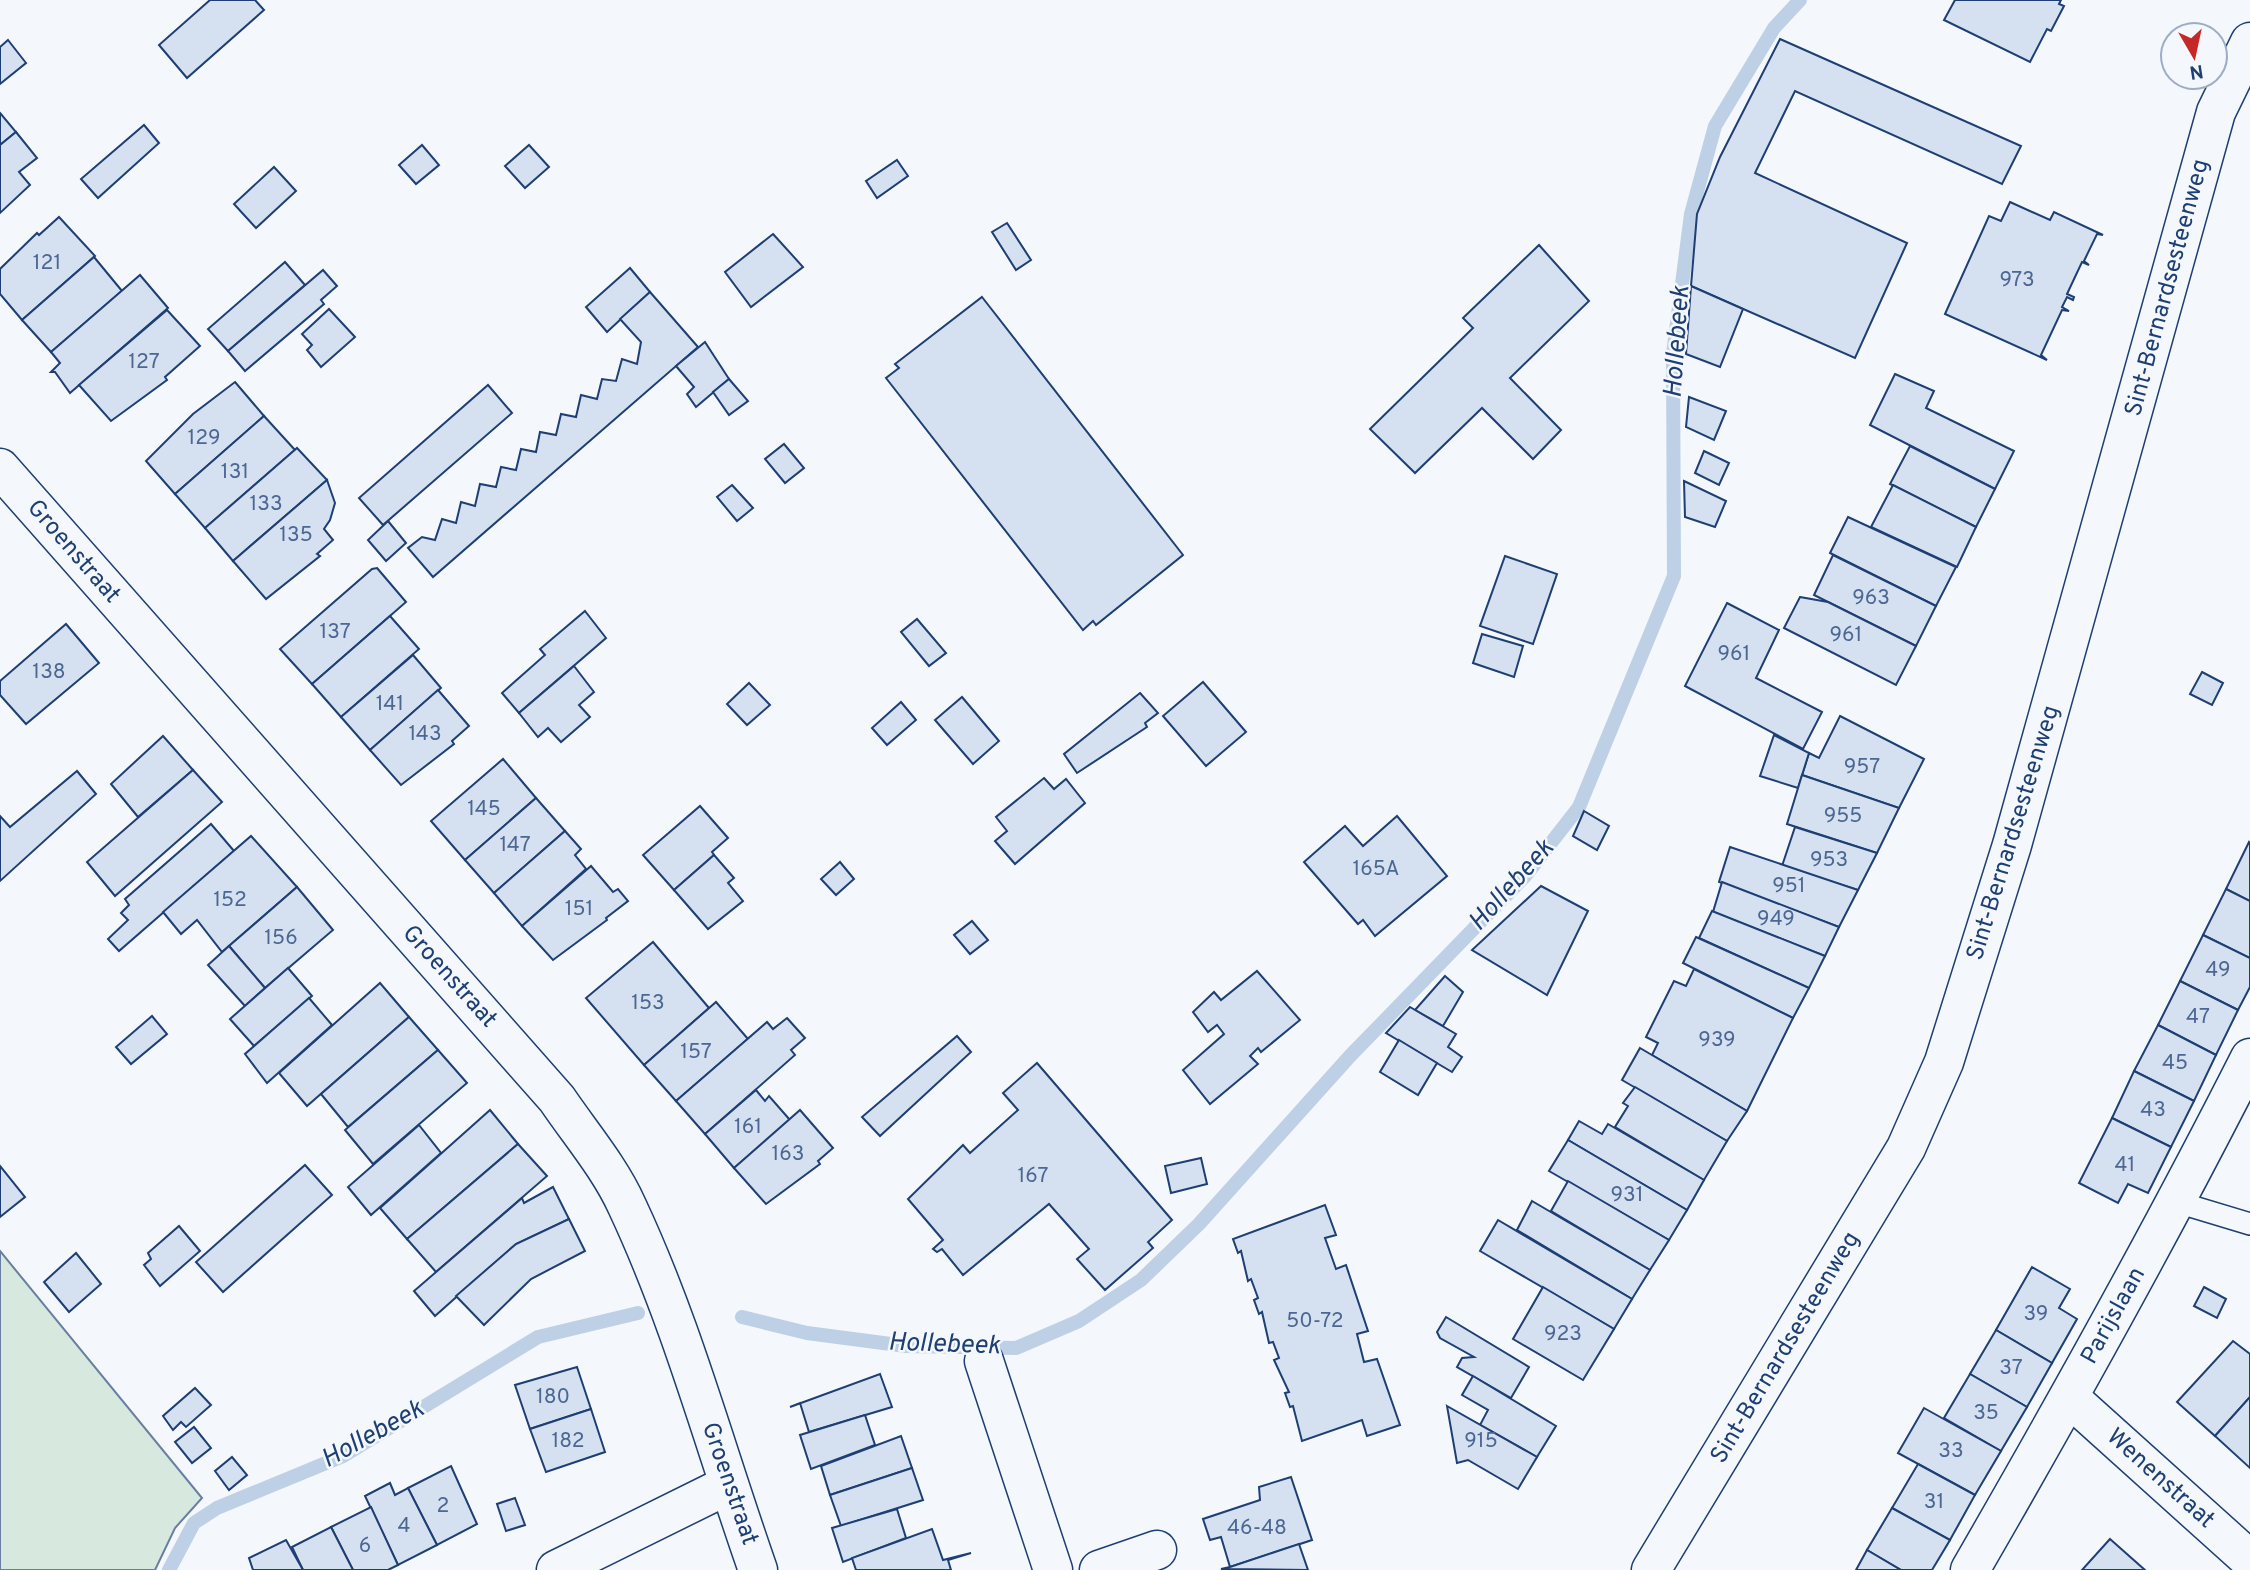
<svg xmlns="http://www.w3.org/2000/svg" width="2250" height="1570" viewBox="0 0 2250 1570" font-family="Overpass,sans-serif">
<rect width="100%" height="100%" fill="#f4f7fb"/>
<path fill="#d7e8df" stroke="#687fa3" stroke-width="2" d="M0 1251 202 1498 175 1528 155 1570H0Z"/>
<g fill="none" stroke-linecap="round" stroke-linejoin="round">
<g stroke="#bed0e5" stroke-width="14">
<path d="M742 1317 807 1333 906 1346 1016 1348 1079 1321 1141 1280 1199 1224 1350 1056 1526 875 1579 807 1674 576 1673 354 1691 214 1715 126 1774 28 1800 0"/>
<path d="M169 1570 194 1523 217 1508 343 1456 538 1337 638 1313"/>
</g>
</g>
<g fill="#d5e0f0" stroke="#1d3f73" stroke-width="2">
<path d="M210 0H255L264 10 187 78 159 45Z"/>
<path d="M1955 0H2061L2059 4 2064 6 2051 31 2047 29 2030 62 1944 20Z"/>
<path d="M1780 39 2021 146 2002 184 1795 91 1755 173 1907 243 1855 358 1691 286 1697 214 1720 157Z"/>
<path d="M8 40 26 63 0 84V47Z"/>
<path d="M0 113 16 132 0 145Z"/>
<path d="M144 125 159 143 98 198 81 179Z"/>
<path d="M16 132 37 158 19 172 30 185 0 213V145Z"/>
<path d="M422 145 439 165 416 184 399 165Z"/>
<path d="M529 145 549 167 525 188 505 166Z"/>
<path d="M897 160 908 176 877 198 866 181Z"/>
<path d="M274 167 296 191 256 228 234 204Z"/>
<path d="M2010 202 2050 220 2054 212 2103 235 2097 234 2084 261 2089 265 2082 262 2067 294 2074 297 2073 300 2067 297 2062 307 2069 311 2062 310 2041 355 2047 360 1945 314 1989 216 2001 221Z"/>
<path d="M59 217 95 256 22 320 0 294V269L37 233 39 235Z"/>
<path d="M1007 223 1031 260 1016 270 992 232Z"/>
<path d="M773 234 803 267 751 307 725 272Z"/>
<path d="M1539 245 1589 301 1510 378 1561 430 1533 459 1482 408 1415 473 1370 429 1473 328 1463 318Z"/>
<path d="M94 257 122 291 51 352 22 320Z"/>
<path d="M285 262 305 285 228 351 208 329Z"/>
<path d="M630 268 650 292 607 332 586 307Z"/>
<path d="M323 270 337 286 321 300 324 304 245 371 228 351Z"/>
<path d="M140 275 168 308 70 393 55 372H51L60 363 51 352Z"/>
<path d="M1691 286 1743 309 1720 367 1686 354Z"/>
<path d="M650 292 698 347 433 577 408 548 422 537 435 540 442 519 456 523 461 502 475 506 480 484 496 487 501 467 516 470 521 449 536 452 540 432 556 435 561 414 576 417 581 395 597 399 602 379 616 381 622 359 637 364 641 342 620 319Z"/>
<path d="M982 297 1183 555 1096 625 1093 621 1083 630 886 378 899 368 895 364Z"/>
<path d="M329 309 355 337 321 367 307 350 312 345 302 334Z"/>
<path d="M167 310 200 346 165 377 167 380 111 421 79 385Z"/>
<path d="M705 342 729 379 696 407 687 394 694 387 676 366Z"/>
<path d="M1895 374 1934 391 1926 408 2014 451 1995 489 1870 425Z"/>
<path d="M729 379 748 401 729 415 713 392Z"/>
<path d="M235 382 264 416 175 494 146 461 193 414Z"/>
<path d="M488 385 512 413 383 525 359 498Z"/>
<path d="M1689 397 1726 411 1714 440 1686 427Z"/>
<path d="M264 416 295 450 205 528 175 494Z"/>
<path d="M784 444 804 468 785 483 765 459Z"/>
<path d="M1910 446 1995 489 1976 527 1890 484Z"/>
<path d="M297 448 327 480 233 561 205 528Z"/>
<path d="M1704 451 1729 463 1719 485 1695 473Z"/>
<path d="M327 480 335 503 330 520 324 529 333 540 317 554 320 556 266 599 233 561Z"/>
<path d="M1684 481 1726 501 1715 527 1685 517Z"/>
<path d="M732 485 753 508 737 521 717 497Z"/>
<path d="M1893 485 1976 527 1957 567 1871 527Z"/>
<path d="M1848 517 1956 567 1936 606 1830 553Z"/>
<path d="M388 521 406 543 386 561 368 540Z"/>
<path d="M1833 555 1936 606 1916 646 1814 595Z"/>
<path d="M1505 556 1557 574 1533 644 1480 626Z"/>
<path d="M377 568 406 602 312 684 280 649 372 569Z"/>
<path d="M1800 597 1828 602 1916 646 1896 685 1784 628Z"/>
<path d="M1727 603 1779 630 1756 678 1822 712 1803 749 1685 686Z"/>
<path d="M585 611 606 638 519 713 502 693 545 655 540 649Z"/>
<path d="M390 616 419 649 341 717 312 684Z"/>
<path d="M917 619 946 653 929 666 901 632Z"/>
<path d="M66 624 99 663 26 724 0 695V681Z"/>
<path d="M1482 634 1523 646 1514 677 1473 663Z"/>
<path d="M413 655 441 688 370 750 341 717Z"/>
<path d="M574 666 594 692 579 705 590 717 561 742 548 728 538 737 519 713Z"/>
<path d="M2202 672 2223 683 2212 705 2190 694Z"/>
<path d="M1203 682 1246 732 1206 766 1163 716Z"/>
<path d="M749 683 770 705 747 725 727 704Z"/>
<path d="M438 690 469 726 452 741 454 744 401 785 370 750Z"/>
<path d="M1140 693 1158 713 1145 723 1147 727 1077 773 1064 754Z"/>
<path d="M962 697 999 741 973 764 935 720Z"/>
<path d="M901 702 916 720 887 745 872 728Z"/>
<path d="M1840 716 1924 759 1899 808 1802 775 1809 753 1819 758Z"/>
<path d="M1774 735 1809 753 1798 788 1760 776Z"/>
<path d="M163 736 193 770 138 817 111 784Z"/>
<path d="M503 759 536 798 465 860 431 821Z"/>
<path d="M193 770 222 802 115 896 87 862Z"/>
<path d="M77 771 96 794 0 881V816L10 827Z"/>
<path d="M1802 775 1899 808 1877 853 1787 824Z"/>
<path d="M1044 778 1054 789 1066 779 1085 803 1015 864 995 841 1007 831 996 817Z"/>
<path d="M536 798 565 831 494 893 465 860Z"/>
<path d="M700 806 728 838 712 852 714 855 674 890 643 855Z"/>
<path d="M1584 811 1609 826 1597 850 1573 836Z"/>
<path d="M1397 816 1447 876 1375 936 1363 920 1358 924 1304 862 1345 826 1363 846Z"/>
<path d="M211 824 234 851 119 951 108 939 128 920 121 913 129 905 125 899Z"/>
<path d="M1795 827 1877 853 1858 890 1782 866Z"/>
<path d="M565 831 581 849 575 855 586 869 522 926 494 893Z"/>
<path d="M251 836 297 887 222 952 197 920 181 934 163 912Z"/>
<path d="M2249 842 2250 843V901L2226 889Z"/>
<path d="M1730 847 1858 890 1839 927 1719 882Z"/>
<path d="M714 855 734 878 728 883 743 901 708 929 674 890Z"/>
<path d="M840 862 854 879 836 895 821 879Z"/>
<path d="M591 866 613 892 618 889 628 901 606 918 607 920 553 960 522 926Z"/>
<path d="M1722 882 1839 927 1825 956 1713 912Z"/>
<path d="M1541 886 1588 911 1547 995 1472 950Z"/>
<path d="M297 887 333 930 265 988 229 946Z"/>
<path d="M2226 889 2250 901V958L2203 935Z"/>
<path d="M1712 911 1825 956 1809 988 1699 938Z"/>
<path d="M972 921 988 940 970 954 954 935Z"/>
<path d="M2203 935 2250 958V987L2238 1010 2180 981Z"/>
<path d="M1696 937 1809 988 1793 1018 1683 963Z"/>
<path d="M653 942 709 1008 644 1065 586 998Z"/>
<path d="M229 946 265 988 245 1006 208 965Z"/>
<path d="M288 968 312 996 254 1046 230 1019Z"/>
<path d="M1694 969 1793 1018 1747 1111 1652 1055 1658 1043 1646 1037 1674 981 1686 986Z"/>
<path d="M1257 971 1300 1020 1261 1052 1258 1048 1250 1056 1258 1064 1210 1104 1183 1070 1224 1034 1217 1025 1208 1032 1193 1012 1214 992 1221 1000Z"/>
<path d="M1445 976 1463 992 1443 1026 1415 1010Z"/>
<path d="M2180 981 2238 1010 2216 1055 2158 1025Z"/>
<path d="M380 983 409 1017 307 1106 279 1073Z"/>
<path d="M309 998 332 1025 267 1083 245 1054Z"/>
<path d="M716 1002 748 1039 676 1101 644 1065Z"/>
<path d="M1410 1007 1456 1034 1448 1047 1462 1057 1452 1072 1386 1033Z"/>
<path d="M152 1016 167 1034 131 1064 116 1047Z"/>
<path d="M409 1017 438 1050 348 1127 321 1094Z"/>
<path d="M787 1018 805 1038 791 1050 795 1055 705 1134 676 1101 767 1022 773 1029Z"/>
<path d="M2158 1025 2216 1055 2194 1101 2134 1071Z"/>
<path d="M957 1036 971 1052 880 1136 862 1117Z"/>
<path d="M1399 1040 1437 1063 1418 1095 1380 1072Z"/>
<path d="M1640 1048 1747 1111 1727 1141 1622 1080Z"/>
<path d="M438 1050 467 1083 373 1164 345 1130Z"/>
<path d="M1037 1063 1172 1220 1148 1242 1153 1248 1105 1290 1077 1259 1089 1249 1049 1204 963 1275 942 1249 937 1252 933 1249 943 1240 908 1199 963 1145 970 1153 1018 1110 1003 1093Z"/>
<path d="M2134 1071 2194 1101 2171 1147 2112 1118Z"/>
<path d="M1635 1087 1727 1141 1704 1180 1615 1127 1628 1106 1623 1103Z"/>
<path d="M756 1090 765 1101 769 1096 790 1120 734 1168 705 1134Z"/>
<path d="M490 1110 518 1144 407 1239 380 1208Z"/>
<path d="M800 1110 833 1148 818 1161 820 1164 766 1204 734 1168Z"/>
<path d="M2112 1118 2171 1147 2148 1193 2128 1184 2118 1203 2079 1183Z"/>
<path d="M1579 1121 1602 1134 1608 1124 1704 1180 1687 1210 1568 1140Z"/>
<path d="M419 1125 441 1153 371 1215 348 1187Z"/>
<path d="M1568 1140 1687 1210 1669 1240 1549 1171Z"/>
<path d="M518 1144 547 1176 436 1272 407 1239Z"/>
<path d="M1201 1158 1207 1184 1171 1193 1165 1166Z"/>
<path d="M305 1165 332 1195 223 1292 196 1262Z"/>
<path d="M0 1166 25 1197 0 1217Z"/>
<path d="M1568 1181 1669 1240 1650 1270 1551 1211Z"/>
<path d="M553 1187 569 1219 516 1244 435 1316 414 1291 522 1198 524 1203Z"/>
<path d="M1532 1201 1650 1270 1632 1299 1517 1230Z"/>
<path d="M1325 1205 1336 1235 1325 1238 1336 1269 1346 1265 1368 1331 1357 1334 1364 1362 1377 1359 1400 1425 1367 1436 1362 1420 1302 1441 1293 1406 1290 1407 1285 1393 1289 1392 1274 1360 1279 1358 1273 1342 1269 1343 1262 1312 1259 1314 1254 1300 1258 1298 1251 1279 1248 1281 1241 1251 1238 1253 1233 1239Z"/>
<path d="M569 1219 585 1251 531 1279 484 1325 456 1296 516 1244Z"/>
<path d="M1498 1220 1632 1299 1614 1329 1480 1251Z"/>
<path d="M179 1226 200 1251 160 1286 144 1265 151 1259 148 1253Z"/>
<path d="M76 1253 101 1284 69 1312 44 1282Z"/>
<path d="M2032 1267 2070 1289 2059 1308 2077 1319 2052 1363 1996 1330Z"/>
<path d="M1543 1287 1614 1329 1583 1380 1513 1339Z"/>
<path d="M2204 1287 2226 1299 2217 1318 2194 1306Z"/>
<path d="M1446 1317 1529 1367 1511 1398 1457 1367 1462 1358 1474 1357 1440 1338 1437 1332Z"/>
<path d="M1996 1330 2052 1363 2027 1407 1970 1374Z"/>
<path d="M2233 1341 2250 1354V1397L2215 1436 2177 1402Z"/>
<path d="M577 1367 591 1409 530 1429 515 1385Z"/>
<path d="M880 1374 892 1407 809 1432 800 1403 790 1407Z"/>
<path d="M1970 1374 2027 1407 2001 1451 1944 1418Z"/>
<path d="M1473 1376 1556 1426 1537 1457 1480 1425 1488 1410 1462 1395Z"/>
<path d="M195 1388 211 1405 186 1427 181 1422 173 1430 163 1416Z"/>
<path d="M2250 1397V1468L2215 1436Z"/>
<path d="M1447 1406 1537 1457 1518 1489 1468 1460 1457 1463Z"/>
<path d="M1924 1408 2001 1451 1975 1495 1898 1453Z"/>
<path d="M591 1409 605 1452 546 1472 530 1429Z"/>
<path d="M865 1415 875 1445 811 1469 800 1435Z"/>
<path d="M194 1427 211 1448 192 1463 175 1442Z"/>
<path d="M901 1436 912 1468 830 1495 821 1466Z"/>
<path d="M232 1457 247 1475 229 1490 215 1471Z"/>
<path d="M1918 1464 1975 1495 1950 1540 1892 1508Z"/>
<path d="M451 1466 477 1524 437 1545 408 1488Z"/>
<path d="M912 1468 923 1500 841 1526 830 1495Z"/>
<path d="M1291 1477 1312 1540 1230 1567 1221 1537 1210 1540 1203 1519 1260 1500 1259 1487Z"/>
<path d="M390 1483 395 1495 408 1488 437 1545 398 1565 365 1496Z"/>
<path d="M515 1498 525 1525 506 1531 497 1504Z"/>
<path d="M371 1507 398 1565 388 1570H353L331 1527Z"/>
<path d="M1892 1508 1950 1540 1932 1570H1901L1867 1550Z"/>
<path d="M897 1509 906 1538 843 1562 832 1528Z"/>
<path d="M331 1527 353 1570H303L292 1547Z"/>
<path d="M932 1529 943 1560 971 1553 948 1560 951 1570H856L852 1558Z"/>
<path d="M2110 1539 2145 1570H2082Z"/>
<path d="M286 1540 303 1570H253L249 1558Z"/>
<path d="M1299 1544 1308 1570 1221 1569 1230 1567Z"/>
<path d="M1867 1550 1901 1570H1856Z"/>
</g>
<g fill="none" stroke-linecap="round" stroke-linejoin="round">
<defs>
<path id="service" d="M2177 1202 2250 1224"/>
<g id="minor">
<path d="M0 468 557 1099C580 1133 610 1168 627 1206 682 1323 715 1448 758 1570"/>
<path d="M984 1361 1053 1570"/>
<path d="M2070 1398 2250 1560"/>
<path d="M556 1570 728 1485"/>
<path d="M1099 1570 1157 1550"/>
<path d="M1970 1570C2067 1402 2162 1232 2250 1058"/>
</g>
<path id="secondary" d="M1651 1570 1906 1148 1944 1062 2012 845 2216 112 2250 42"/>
</defs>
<use href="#service" stroke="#1d3f73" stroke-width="24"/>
<use href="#minor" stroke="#1d3f73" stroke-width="41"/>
<use href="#secondary" stroke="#1d3f73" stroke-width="41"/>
<use href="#service" stroke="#f4f7fb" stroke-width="21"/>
<use href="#minor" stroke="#f4f7fb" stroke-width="38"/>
<use href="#secondary" stroke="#f4f7fb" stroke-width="38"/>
</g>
<g text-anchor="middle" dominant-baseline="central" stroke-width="5" stroke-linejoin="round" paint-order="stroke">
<g font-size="21" fill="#4b6792">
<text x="47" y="263">121</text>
<text x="2017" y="280">973</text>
<text x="144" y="362">127</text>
<text x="204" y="438">129</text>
<text x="235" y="472">131</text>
<text x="266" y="504">133</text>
<text x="296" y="535">135</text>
<text x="1871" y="598">963</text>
<text x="335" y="632">137</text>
<text x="1846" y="635">961</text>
<text x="1734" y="654">961</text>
<text x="49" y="672">138</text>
<text x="390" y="704">141</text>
<text x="425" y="734">143</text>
<text x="1862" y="767">957</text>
<text x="484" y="809">145</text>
<text x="1843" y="816">955</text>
<text x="515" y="845">147</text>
<text x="1829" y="860">953</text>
<text x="1376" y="869">165A</text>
<text x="1789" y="886">951</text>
<text x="230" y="900">152</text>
<text x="579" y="909">151</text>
<text x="1776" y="919">949</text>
<text x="281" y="938">156</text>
<text x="2218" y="970">49</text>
<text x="648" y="1003">153</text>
<text x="2198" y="1017">47</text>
<text x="1717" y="1040">939</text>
<text x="696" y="1052">157</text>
<text x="2175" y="1063">45</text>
<text x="2153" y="1110">43</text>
<text x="748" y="1127">161</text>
<text x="788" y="1154">163</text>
<text x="2125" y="1165">41</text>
<text x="1033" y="1176">167</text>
<text x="1627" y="1195">931</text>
<text x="2036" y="1314">39</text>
<text x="1315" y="1321">50-72</text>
<text x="1563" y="1334">923</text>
<text x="2011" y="1368">37</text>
<text x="553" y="1397">180</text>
<text x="1986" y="1413">35</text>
<text x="568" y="1441">182</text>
<text x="1481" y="1441">915</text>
<text x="1951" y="1451">33</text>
<text x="1934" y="1502">31</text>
<text x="443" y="1506">2</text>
<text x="404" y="1526">4</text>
<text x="1257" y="1528">46-48</text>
<text x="365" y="1546">6</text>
</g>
<g font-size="24" fill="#1d3f73" stroke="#f4f7fb">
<text transform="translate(2168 288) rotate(-75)">Sint-Bernardsesteenweg</text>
<text transform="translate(73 552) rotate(49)">Groenstraat</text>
<text transform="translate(2014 833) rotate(-73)">Sint-Bernardsesteenweg</text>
<text transform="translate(449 977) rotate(48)">Groenstraat</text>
<text transform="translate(2114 1316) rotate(-61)">Parijslaan</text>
<text transform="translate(1786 1348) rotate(-59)">Sint-Bernardsesteenweg</text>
<text transform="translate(2160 1479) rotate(42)">Wenenstraat</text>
<text transform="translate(729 1484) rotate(71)">Groenstraat</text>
</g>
<g font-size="26" font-style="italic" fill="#1d3f73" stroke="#f4f7fb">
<text transform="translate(1678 342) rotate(-86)">Hollebeek</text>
<text transform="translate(1512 886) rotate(-48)">Hollebeek</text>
<text transform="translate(944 1345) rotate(2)">Hollebeek</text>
<text transform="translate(373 1435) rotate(-29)">Hollebeek</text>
</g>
</g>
<g transform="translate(2194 56) rotate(171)"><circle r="33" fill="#f4f7fb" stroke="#9eadc5" stroke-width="2"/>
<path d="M0-5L12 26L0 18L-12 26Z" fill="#c62828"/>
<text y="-10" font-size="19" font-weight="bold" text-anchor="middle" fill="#1d3f73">N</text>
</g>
</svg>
